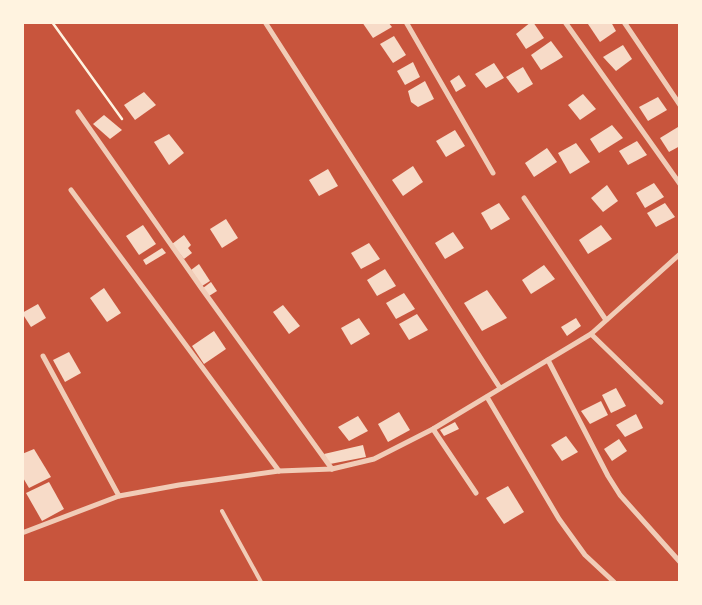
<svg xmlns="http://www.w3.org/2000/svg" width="702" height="605" viewBox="0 0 702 605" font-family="Overpass,sans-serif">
<rect width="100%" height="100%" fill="#c8553d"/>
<g fill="#f7dbc8">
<path d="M362 22H388L392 27 373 38Z"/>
<path d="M531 22H533L544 38 526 49 516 34Z"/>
<path d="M590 22H611L616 31 600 42 588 24Z"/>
<path d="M394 36 406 55 393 63 380 44Z"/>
<path d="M551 41 563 57 541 70 531 55Z"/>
<path d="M623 45 632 59 616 71 603 57Z"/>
<path d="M413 62 420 77 405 85 397 71Z"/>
<path d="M494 63 504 78 486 88 475 74Z"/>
<path d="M523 67 533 84 518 93 506 77Z"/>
<path d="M459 75 466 86 456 92 450 81Z"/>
<path d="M425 81 434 99 418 107 411 102 408 91Z"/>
<path d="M144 92 156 105 135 120 124 105Z"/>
<path d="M583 94 596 109 580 120 568 105Z"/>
<path d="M658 97 667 110 648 121 639 107Z"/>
<path d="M104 115 122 130 110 139 93 124Z"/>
<path d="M612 125 623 138 599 153 590 139Z"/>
<path d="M678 127 680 129V146L669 152 660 138Z"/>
<path d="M455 130 465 146 446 157 436 141Z"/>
<path d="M169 134 184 153 169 165 154 142Z"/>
<path d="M637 141 647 155 628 165 619 151Z"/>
<path d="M576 143 590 162 570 174 558 153Z"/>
<path d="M547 148 557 162 534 177 525 163Z"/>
<path d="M413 166 423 182 403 196 392 180Z"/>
<path d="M328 169 338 186 319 196 309 180Z"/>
<path d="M654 183 664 197 645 208 636 193Z"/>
<path d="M607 185 618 201 603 212 591 198Z"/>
<path d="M499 203 510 219 491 230 481 213Z"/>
<path d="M665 203 675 217 656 227 647 213Z"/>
<path d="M226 219 238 238 222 248 210 229Z"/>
<path d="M143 225 156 244 139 255 126 236Z"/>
<path d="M601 225 612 239 588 254 579 240Z"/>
<path d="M453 232 464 248 445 259 435 243Z"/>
<path d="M184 235 191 245 188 248 192 253 184 259 172 244Z"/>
<path d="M369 243 380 259 361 269 351 253Z"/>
<path d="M162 248 166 253 146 265 143 260Z"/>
<path d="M199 264 210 281 202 286 191 270Z"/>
<path d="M544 265 555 279 531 294 522 280Z"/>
<path d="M385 269 396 286 377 296 367 280Z"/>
<path d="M211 282 217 291 209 296 203 288Z"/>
<path d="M104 288 121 313 107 322 90 298Z"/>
<path d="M487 290 507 318 482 331 464 303Z"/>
<path d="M404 293 415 309 396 319 386 303Z"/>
<path d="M38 304 46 318 31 327 22 313Z"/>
<path d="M283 305 300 326 289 334 273 312Z"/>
<path d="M417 314 428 330 409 340 399 324Z"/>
<path d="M359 318 370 334 351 345 341 328Z"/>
<path d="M576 318 581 326 567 336 561 327Z"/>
<path d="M214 331 226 349 204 364 192 346Z"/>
<path d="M69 352 81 373 65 382 53 360Z"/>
<path d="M616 388 626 406 611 413 602 395Z"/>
<path d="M601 401 608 415 590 424 581 411Z"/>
<path d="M399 412 410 430 388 442 378 424Z"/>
<path d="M636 414 643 428 625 437 616 425Z"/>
<path d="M358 416 368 431 349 441 338 427Z"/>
<path d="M455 422 459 429 444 436 440 430Z"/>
<path d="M566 436 578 452 562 461 551 445Z"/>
<path d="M619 439 627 451 612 461 604 449Z"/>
<path d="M363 445 366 457 330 464 324 454Z"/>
<path d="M34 449 51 477 29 488 22 476V454Z"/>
<path d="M49 482 64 509 42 521 26 493Z"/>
<path d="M508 486 524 512 504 524 486 498Z"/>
</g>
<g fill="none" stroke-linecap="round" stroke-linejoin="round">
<path stroke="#fff3e0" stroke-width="2.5" d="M52 22 122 119"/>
<path stroke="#f1ccb7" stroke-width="4" d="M222 511 261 582"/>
<g stroke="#f1ccb7" stroke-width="5">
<path d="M265 22 500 388"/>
<path d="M406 22 493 173"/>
<path d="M565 22 680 184"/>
<path d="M624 22 680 105"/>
<path d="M78 112 202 289 332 469"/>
<path d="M71 190 279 471"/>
<path d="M524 198 606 320"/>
<path d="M591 334 661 402"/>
<path d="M43 356 119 496"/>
<path d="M548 360 608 476 620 495 680 562"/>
<path d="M487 397 559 519 585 555 614 582"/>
<path d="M433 429 476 493"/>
<path d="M22 533 119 496 179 485 279 471 332 469 374 459 433 429 591 334 680 254"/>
</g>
</g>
<rect width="702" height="605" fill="none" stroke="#fff3e0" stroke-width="48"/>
</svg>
